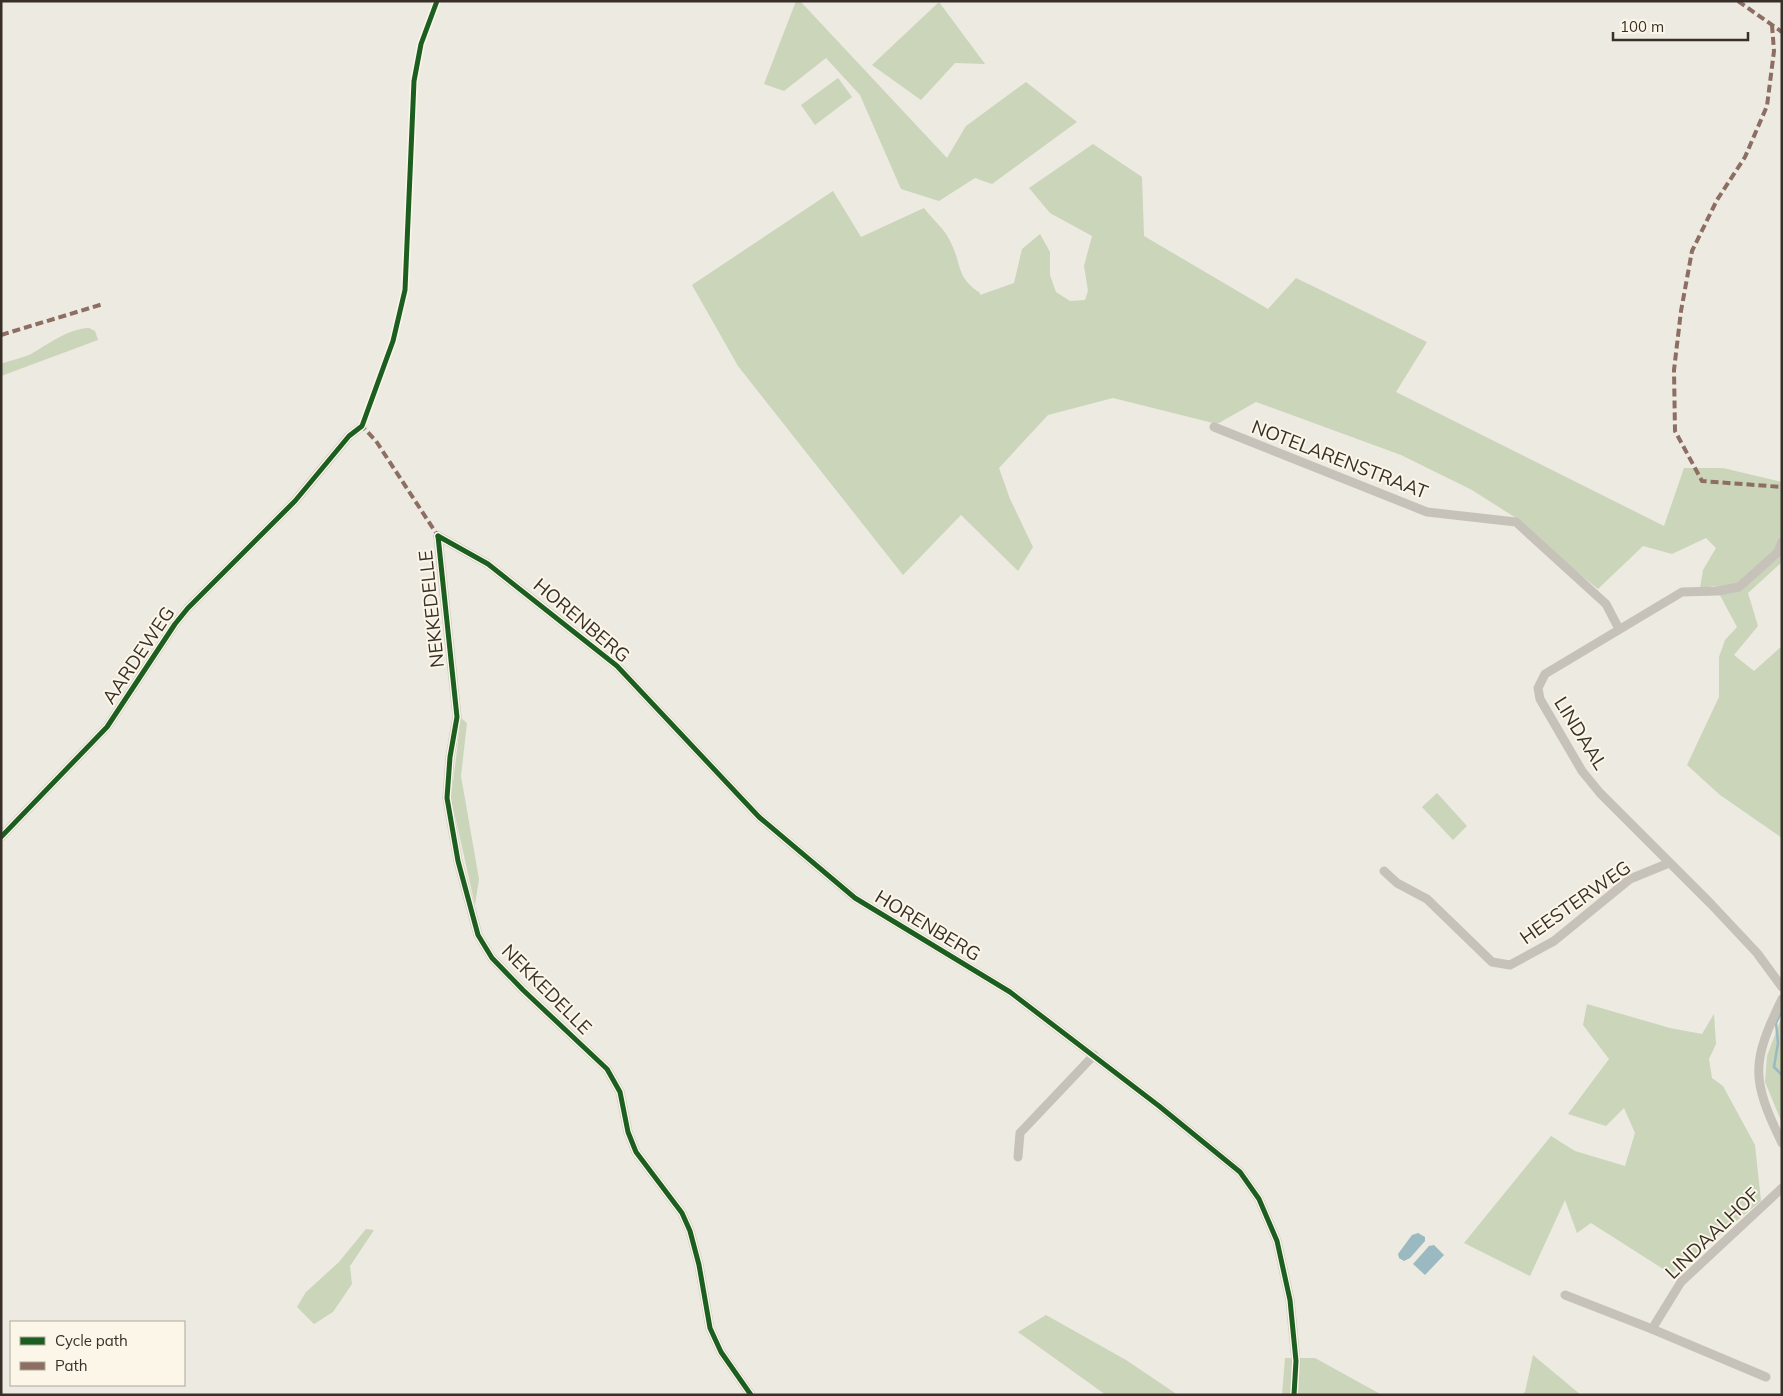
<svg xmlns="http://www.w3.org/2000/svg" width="1783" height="1396" viewBox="0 0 1783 1396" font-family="Mulish,sans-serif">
<rect width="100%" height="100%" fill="#edeae1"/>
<g fill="#cad5ba">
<path d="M796 1H800L947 158 966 126 1026 82 1077 122 992 184 975 178 939 201 901 189 860 95 826 58 784 91 764 84Z"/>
<path d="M939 2 985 64 955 63 921 100 872 65Z"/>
<path d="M838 78 852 97 815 125 801 105Z"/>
<path d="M1093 144 1142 177 1144 236 1268 309 1296 278 1427 342 1396 392 1664 526 1684 468H1723L1782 482V562L1748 593 1758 626 1734 655 1754 671 1782 646V838L1720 795 1687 765 1719 697V657L1725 640 1737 627 1715 586 1700 588 1703 570 1716 548 1706 538 1672 554 1643 546 1598 589 1543 545 1516 518 1472 490 1401 455 1256 402 1217 424 1113 398 1048 415 999 468 1010 499 1033 547 1018 571 961 515 903 575 738 366 692 285 833 191 861 237 924 208C932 219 946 230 951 243 962 265 956 277 980 293V295L1014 283 1022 249 1040 234 1050 252V275L1056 292 1070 301 1085 300 1088 291 1084 266 1092 236 1050 213 1029 188Z"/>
<path d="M89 328 95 331 98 340 1 376V364C11 360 23 358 31 354 49 344 67 329 89 328Z"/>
<path d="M461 718 467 723 461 776 479 879 475 905 451 798Z"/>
<path d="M1437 793 1467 826 1453 840 1422 807Z"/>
<path d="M1587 1004 1670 1028 1702 1034 1714 1014 1716 1044 1709 1059 1712 1078 1723 1086 1755 1145 1761 1201 1671 1274 1591 1223 1577 1233 1565 1200 1530 1276 1464 1243 1551 1136 1575 1151 1625 1166 1635 1133 1624 1108 1606 1126 1568 1114 1609 1059 1583 1025Z"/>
<path d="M1782 1016V1123L1765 1082 1767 1056Z"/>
<path d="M366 1229 374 1230 350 1266 352 1284 333 1312 314 1324 297 1307 306 1292 339 1262Z"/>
<path d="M1046 1315 1126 1360 1178 1395H1106L1018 1332Z"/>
<path d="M1533 1355 1581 1395H1521L1525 1392Z"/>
<path d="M1285 1358H1315L1382 1395H1282Z"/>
</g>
<g fill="#9bb9c0">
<path d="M1418 1233 1425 1237V1241L1410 1258 1404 1261 1399 1258 1398 1254 1412 1235Z"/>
<path d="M1434 1245 1444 1255 1425 1275 1413 1264 1429 1246Z"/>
</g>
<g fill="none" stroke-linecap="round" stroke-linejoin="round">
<path stroke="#9bb9c0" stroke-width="2.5" d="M1781 1013 1776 1023 1778 1043 1774 1067 1782 1075"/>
<g stroke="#c7c2b9" stroke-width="9">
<path d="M1214 427 1427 512 1516 522 1606 604 1619 629"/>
<path d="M438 536 488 564 617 666 759 817 855 898 1010 992 1159 1106 1240 1172 1259 1199 1277 1241 1290 1300 1296 1361 1294 1395"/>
<path d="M438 536 457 717 450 757 447 798 458 861 478 935 492 958 523 990 607 1069 620 1092 628 1132 636 1152 682 1213 690 1231 699 1265 710 1328 721 1352 751 1395"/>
<path d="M1782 542 1778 552 1739 587 1718 591 1682 592 1545 674 1538 688 1540 699 1582 771 1600 793 1711 904 1757 953 1782 987"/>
<path d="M1 837 107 727 175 624 188 608 295 501 349 436 362 426"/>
<path d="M1384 871 1397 883 1427 899 1492 962 1510 965 1554 941 1630 879 1669 863"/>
<path d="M1782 999C1751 1063 1751 1079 1782 1143"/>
<path d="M1018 1157 1020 1133 1094 1055"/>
<path d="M1565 1295 1652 1329 1681 1282 1782 1188"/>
<path d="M1652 1329 1766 1377"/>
</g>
<g stroke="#8d6e63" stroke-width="4" stroke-dasharray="8 4" stroke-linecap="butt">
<path d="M1738 1 1782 32"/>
<path d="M1772 25 1774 51 1767 106 1745 157 1717 200 1692 251 1681 311 1674 370 1675 431 1702 481 1782 487"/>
<path d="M1 335 103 304"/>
<path d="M363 423 362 426 376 441 438 536"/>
</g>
<defs>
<g id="cycleway">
<path d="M438 536 488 564 617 666 759 817 855 898 1010 992 1159 1106 1240 1172 1259 1199 1277 1241 1290 1300 1296 1361 1294 1395"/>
<path d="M438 536 457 717 450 757 447 798 458 861 478 935 492 958 523 990 607 1069 620 1092 628 1132 636 1152 682 1213 690 1231 699 1265 710 1328 721 1352 751 1395"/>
<path d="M1 837 107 727 175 624 188 608 295 501 349 436 362 426 393 341 405 290 414 81 421 44 437 1"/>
</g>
</defs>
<use href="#cycleway" stroke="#fbf6e8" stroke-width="8"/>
<use href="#cycleway" stroke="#1b5e20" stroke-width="5"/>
</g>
<g text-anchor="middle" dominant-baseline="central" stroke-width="4" stroke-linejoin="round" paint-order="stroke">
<g font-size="19" fill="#383028" stroke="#fbf6e8">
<text transform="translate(1340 459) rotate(21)">NOTELARENSTRAAT</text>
<text transform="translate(431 609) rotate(-96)">NEKKEDELLE</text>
<text transform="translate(582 620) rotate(40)">HORENBERG</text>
<text transform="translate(138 655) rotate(-56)">AARDEWEG</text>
<text transform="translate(1581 733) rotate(58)">LINDAAL</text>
<text transform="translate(1575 902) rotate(-35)">HEESTERWEG</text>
<text transform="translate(928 925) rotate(31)">HORENBERG</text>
<text transform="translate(547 989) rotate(45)">NEKKEDELLE</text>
<text transform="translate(1712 1233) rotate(-44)">LINDAALHOF</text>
</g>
</g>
<rect width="1783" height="1396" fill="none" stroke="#383028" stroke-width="5"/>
<rect x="10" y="1321" width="175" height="65" fill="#fbf6e8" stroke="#ada79b"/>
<rect x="20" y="1337" width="25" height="8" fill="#1b5e20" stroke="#ada79b"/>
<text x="55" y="1346" font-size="15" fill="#383028">Cycle path</text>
<rect x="20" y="1362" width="25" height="8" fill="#8d6e63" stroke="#ada79b"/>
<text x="55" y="1371" font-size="15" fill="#383028">Path</text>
<path d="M1613 32v8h135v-8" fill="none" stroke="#383028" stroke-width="2.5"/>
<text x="1620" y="32" font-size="15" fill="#383028" stroke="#fbf6e8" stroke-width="4" paint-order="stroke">100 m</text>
</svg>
